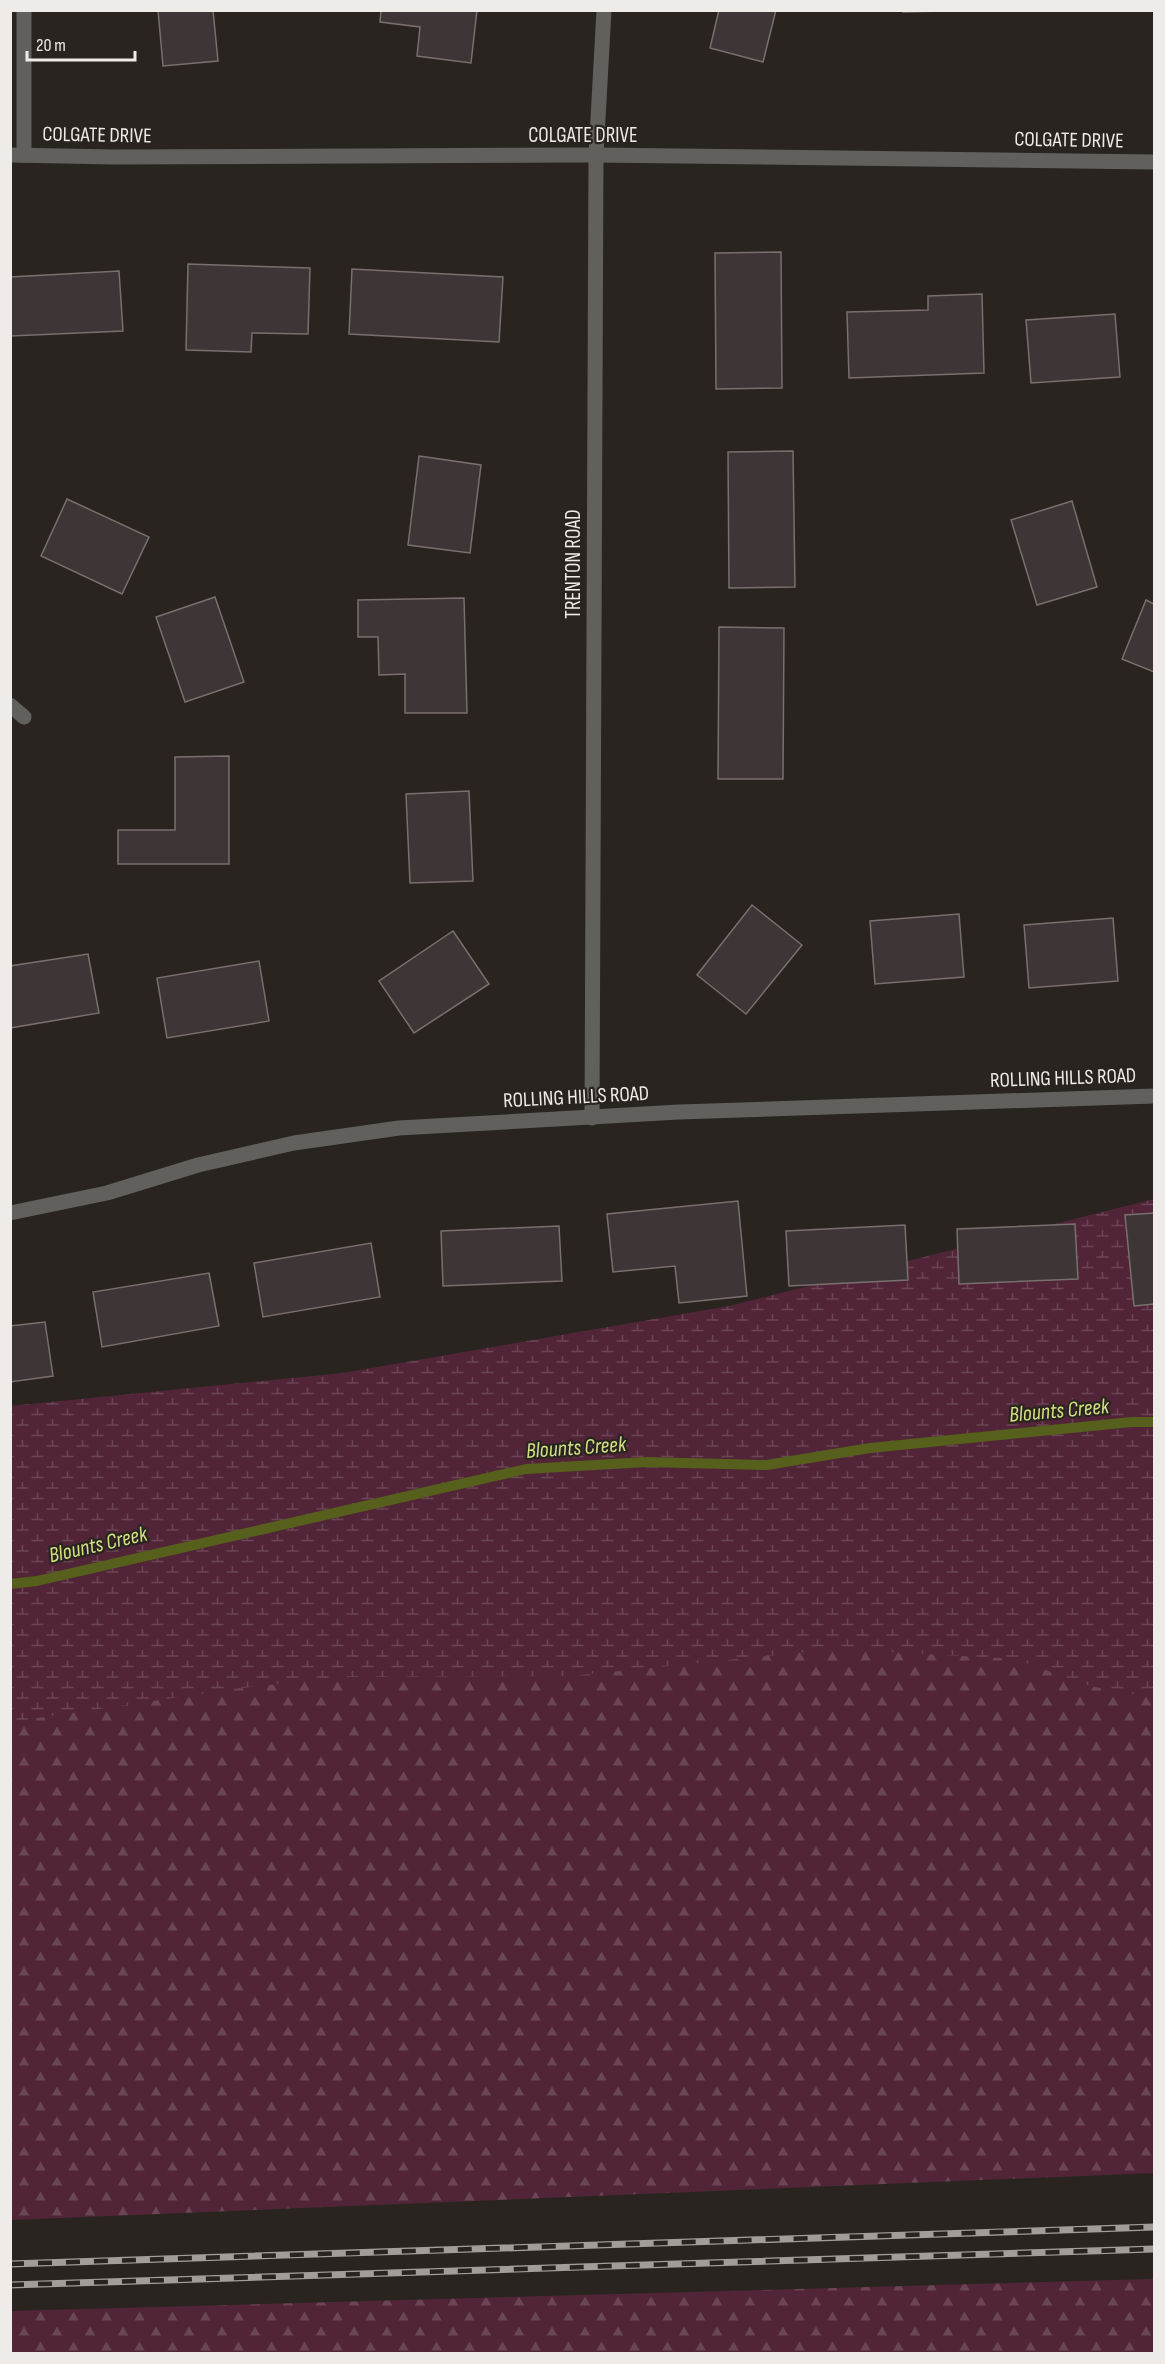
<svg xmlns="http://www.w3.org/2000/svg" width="1165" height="2364" viewBox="0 0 1165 2364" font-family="'Sofia Sans Condensed',sans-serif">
<defs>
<pattern id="forest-firs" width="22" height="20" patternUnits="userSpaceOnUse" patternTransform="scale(1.5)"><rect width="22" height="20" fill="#512537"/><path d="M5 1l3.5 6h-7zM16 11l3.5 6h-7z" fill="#6a4554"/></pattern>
<pattern id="wetland-marsh" width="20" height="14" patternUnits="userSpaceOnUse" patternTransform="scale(1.5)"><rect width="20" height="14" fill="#512537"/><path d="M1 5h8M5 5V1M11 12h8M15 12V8" fill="none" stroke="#6a4554"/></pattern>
</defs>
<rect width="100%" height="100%" fill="#292420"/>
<g fill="url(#forest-firs)">
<path d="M1154 1346V2173L11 2220 10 1449Z"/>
<path d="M1154 2279V2353H11V2311Z"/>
</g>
<path fill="url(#wetland-marsh)" d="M1154 1199V1698L1090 1686 1015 1659 836 1649 571 1676 344 1677 233 1689 11 1722 10 1406 343 1373 729 1306Z"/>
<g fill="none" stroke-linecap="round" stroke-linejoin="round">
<path stroke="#575f1c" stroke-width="10" d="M10 1584 37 1581 526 1469 647 1462 767 1465 870 1448 1132 1422H1154"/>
</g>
<g fill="#3e3636" stroke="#786f6e" stroke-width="1.5">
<path d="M158 10H213L218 61 163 66Z"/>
<path d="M381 10H477L471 63 417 56 420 27 380 22Z"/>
<path d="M719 10H776L763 62 710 48Z"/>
<path d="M903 10H985L903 12Z"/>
<path d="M781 252 782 388 716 389 715 253Z"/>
<path d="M188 264 310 268 308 334 252 333 251 352 186 350Z"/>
<path d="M352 269 503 277 499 342 349 334Z"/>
<path d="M119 271 123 331 11 336 10 277Z"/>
<path d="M982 294 984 373 849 378 847 312 928 310V296Z"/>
<path d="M1115 314 1120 377 1031 383 1026 320Z"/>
<path d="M793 451 795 587 729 588 728 452Z"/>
<path d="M419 456 481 465 470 553 408 545Z"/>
<path d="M67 499 149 537 122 594 41 556Z"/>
<path d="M1072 501 1097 587 1037 605 1011 520Z"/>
<path d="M215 597 244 682 185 702 156 617Z"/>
<path d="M464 598 467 713H405V674L379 675 378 637H358V600Z"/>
<path d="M1146 600 1154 604V672L1122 659Z"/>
<path d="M719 627 784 628 783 779H718Z"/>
<path d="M229 756V864H118V830H175V757Z"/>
<path d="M469 791 473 881 410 883 406 794Z"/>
<path d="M752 905 802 945 746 1014 697 975Z"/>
<path d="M959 914 964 977 875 984 870 921Z"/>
<path d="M1113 918 1118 981 1029 988 1024 925Z"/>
<path d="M453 931 489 984 414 1033 379 981Z"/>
<path d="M88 954 99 1013 10 1028V966Z"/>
<path d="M259 961 269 1021 167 1038 157 978Z"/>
<path d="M738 1201 747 1296 679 1303 675 1266 613 1272 607 1214Z"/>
<path d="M1154 1213V1304L1134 1306 1125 1215Z"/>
<path d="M1075 1224 1078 1279 959 1284 957 1229Z"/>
<path d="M905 1225 908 1280 789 1286 786 1231Z"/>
<path d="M559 1226 562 1281 443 1286 441 1231Z"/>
<path d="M371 1243 380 1297 263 1317 254 1263Z"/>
<path d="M209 1273 219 1326 102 1347 93 1292Z"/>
<path d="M45 1322 53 1376 10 1382V1326Z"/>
</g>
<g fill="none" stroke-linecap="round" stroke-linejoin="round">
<g stroke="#61605d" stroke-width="15">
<path d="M24 10V155"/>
<path d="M10 155 114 157 596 155 1154 162"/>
<path d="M10 705 24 717"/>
<path d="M592 1118 596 155 604 10"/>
<path d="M10 1213 107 1193 198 1165 294 1143 399 1128 679 1112 1154 1096"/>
</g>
<defs>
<g id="rail">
<path d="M10 2264 1154 2227"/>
<path d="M10 2285 1154 2249"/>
</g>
</defs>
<use href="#rail" stroke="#a19d9a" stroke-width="7"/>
<use href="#rail" stroke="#292420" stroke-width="4.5" stroke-dasharray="14" stroke-linecap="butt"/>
</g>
<g text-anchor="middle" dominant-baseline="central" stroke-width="4.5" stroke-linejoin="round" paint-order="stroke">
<g font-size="21" fill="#efebe9" stroke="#292420">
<text transform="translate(97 135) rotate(1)">COLGATE DRIVE</text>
<text x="583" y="135">COLGATE DRIVE</text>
<text transform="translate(1069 140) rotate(1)">COLGATE DRIVE</text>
<text transform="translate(573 564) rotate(-90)">TRENTON ROAD</text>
<text transform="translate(1063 1078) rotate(-2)">ROLLING HILLS ROAD</text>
<text transform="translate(576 1097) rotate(-3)">ROLLING HILLS ROAD</text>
</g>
<g font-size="22" font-style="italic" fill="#d2e082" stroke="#292420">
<text transform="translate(1059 1411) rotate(-5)">Blounts Creek</text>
<text transform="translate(576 1448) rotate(-4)">Blounts Creek</text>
<text transform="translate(98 1545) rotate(-13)">Blounts Creek</text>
</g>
</g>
<rect width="1165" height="2364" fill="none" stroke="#efebe9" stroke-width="24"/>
<path d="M27 51v9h108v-9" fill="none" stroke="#efebe9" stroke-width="3"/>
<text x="36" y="51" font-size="18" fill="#efebe9" stroke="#292420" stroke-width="4.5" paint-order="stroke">20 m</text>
</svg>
